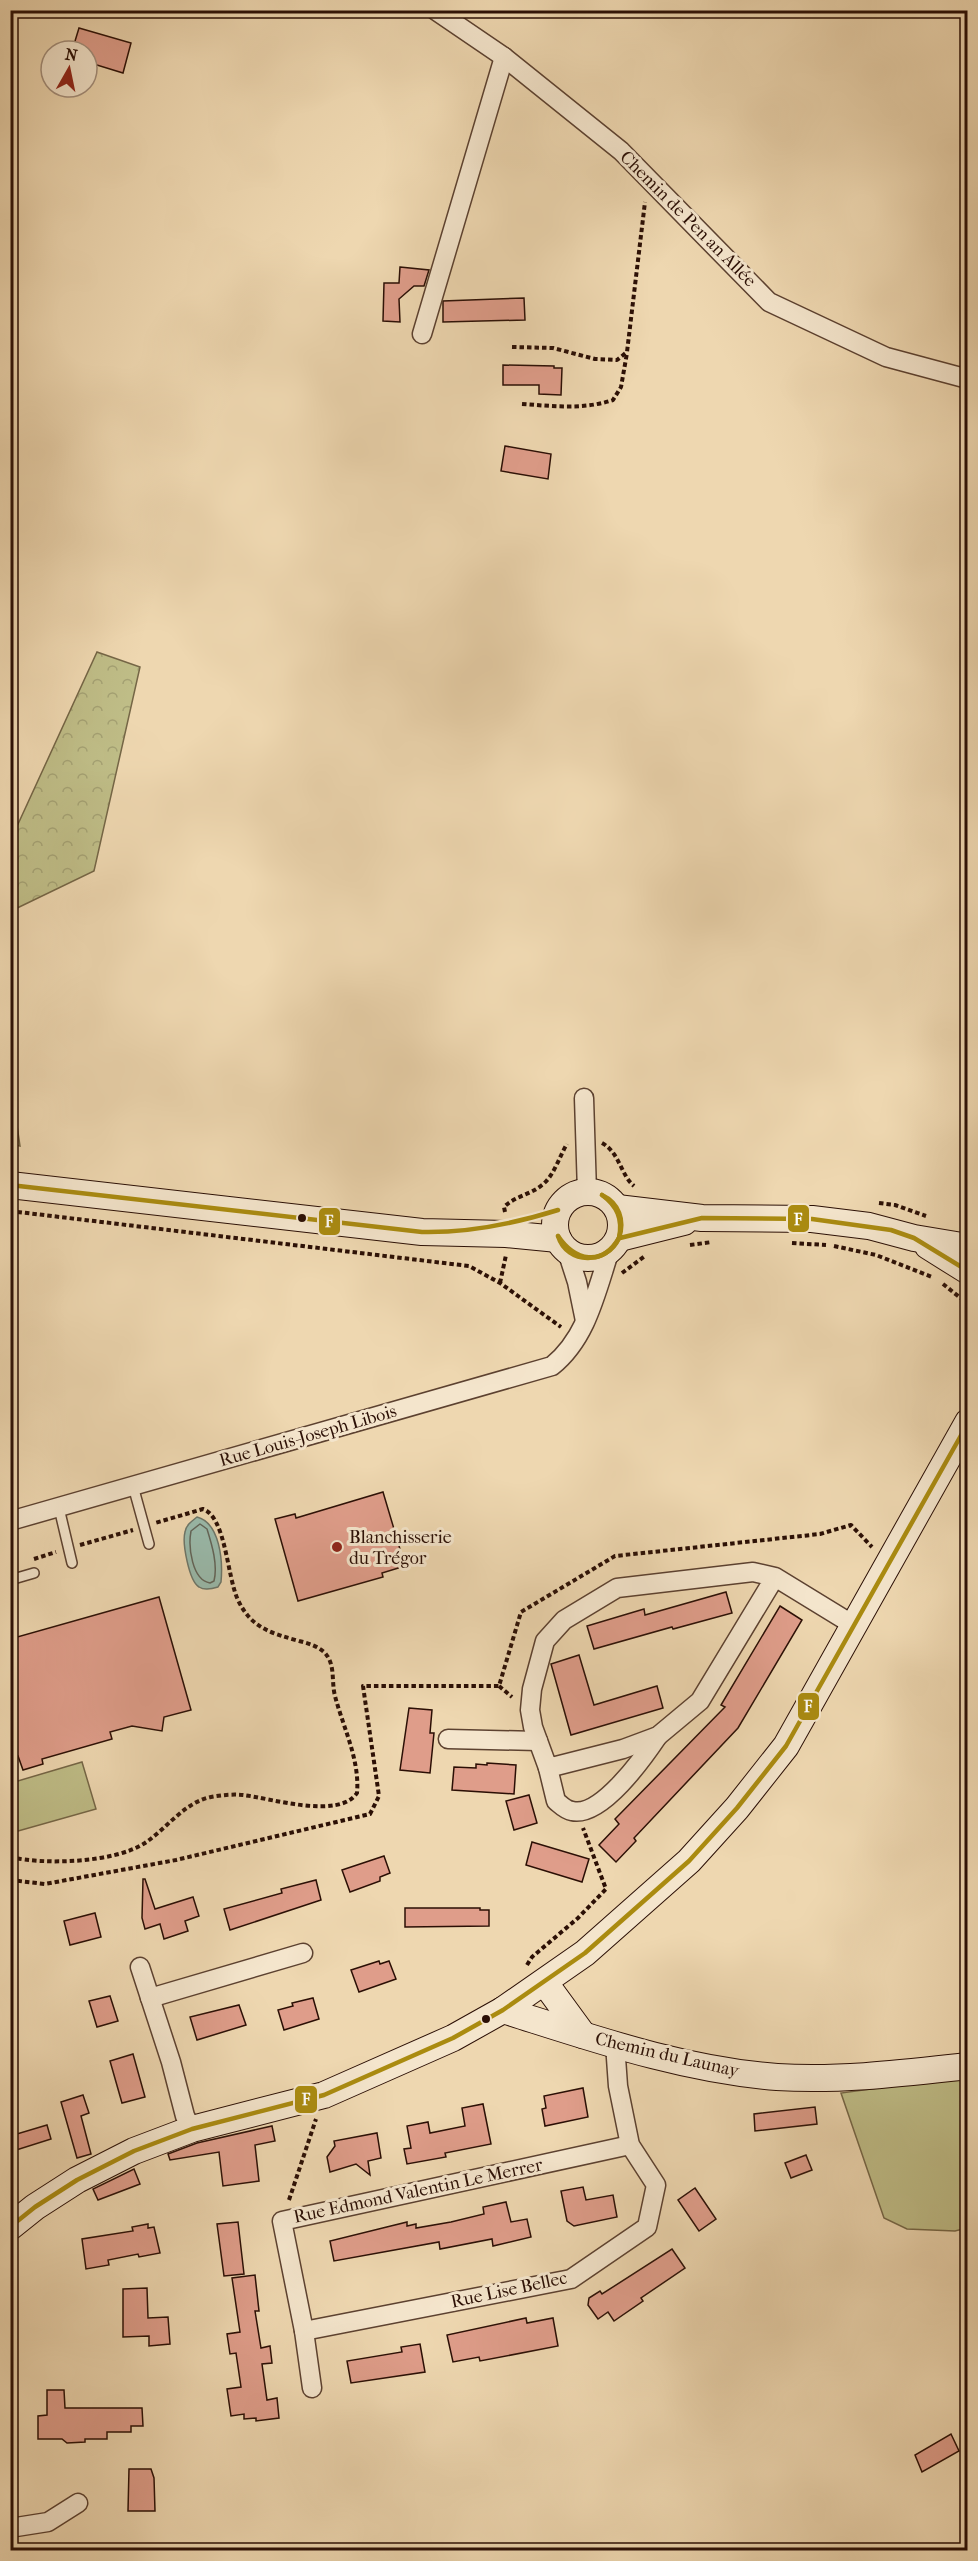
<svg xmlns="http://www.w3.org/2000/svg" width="978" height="2561" viewBox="0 0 978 2561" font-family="'IM FELL French Canon',serif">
<defs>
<pattern id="forest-crowns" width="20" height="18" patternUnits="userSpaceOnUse" patternTransform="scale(1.5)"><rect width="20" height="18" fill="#bfbd87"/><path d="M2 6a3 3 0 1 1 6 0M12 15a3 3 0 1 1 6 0" fill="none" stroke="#a4a173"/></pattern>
</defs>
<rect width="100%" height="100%" fill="#eed7b0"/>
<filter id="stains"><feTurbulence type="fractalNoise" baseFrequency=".00333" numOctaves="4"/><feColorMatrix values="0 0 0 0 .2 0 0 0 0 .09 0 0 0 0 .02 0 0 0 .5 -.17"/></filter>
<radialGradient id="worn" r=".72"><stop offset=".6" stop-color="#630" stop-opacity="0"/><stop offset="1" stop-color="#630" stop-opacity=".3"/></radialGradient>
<g fill="#bfbd87" stroke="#756646" stroke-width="1.5">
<path d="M82 1762 96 1809 11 1833V1783Z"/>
<path d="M967 2076V2228L955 2231 907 2229 884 2218 841 2093Z"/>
</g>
<g fill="url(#forest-crowns)" stroke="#756646" stroke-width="1.5">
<path d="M97 652 140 667 94 871 11 911V834L13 835Z"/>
<path d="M11 1102 14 1105 20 1146 11 1144Z"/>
</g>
<path fill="#99baab" stroke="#6d7669" stroke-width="1.5" d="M197 1517C220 1523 223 1561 221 1582L218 1587C212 1589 205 1591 199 1587 189 1581 182 1543 185 1532 186 1525 192 1521 197 1517Z"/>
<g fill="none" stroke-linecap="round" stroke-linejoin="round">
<path stroke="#626458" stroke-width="1.5" d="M200 1524 207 1529C212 1545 218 1565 214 1581L210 1583C192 1580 188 1547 191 1531Z"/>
</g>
<g fill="#df9d8a" stroke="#2b0f05" stroke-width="1.5">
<path d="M79 28 131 43 123 73 87 62V51H72Z"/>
<path d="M400 267 429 270 424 286H414L399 299 400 322 383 321 384 283H399Z"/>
<path d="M524 298 525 320 443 322V301Z"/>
<path d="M503 365 554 366V368H562L561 395 539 394V385H503Z"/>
<path d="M505 446 551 454 548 479 501 471Z"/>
<path d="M383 1492 405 1566 382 1573 383 1577 298 1601 275 1519 295 1514 296 1518Z"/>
<path d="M726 1592 732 1613 673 1629 672 1627 594 1649 587 1626 644 1609 645 1615Z"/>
<path d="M159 1597 191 1710 164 1717 162 1731 132 1726 110 1732 112 1739 42 1759 43 1764 23 1770 18 1756 10 1758V1639Z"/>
<path d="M780 1606 802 1620 738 1728 634 1838 636 1841 616 1862 599 1845 619 1824 615 1819 725 1707 721 1705Z"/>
<path d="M579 1655 594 1705 657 1686 663 1708 571 1735 551 1664Z"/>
<path d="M409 1708 432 1710 430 1733H434L430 1773 400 1770Z"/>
<path d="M487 1763 516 1765 514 1794 452 1790 454 1767 476 1768V1764L487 1765Z"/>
<path d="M529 1795 537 1823 514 1830 506 1801Z"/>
<path d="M532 1842 589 1859 582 1882 526 1865Z"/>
<path d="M384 1856 390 1873 380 1877V1881L350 1892 342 1870Z"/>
<path d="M143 1879H145L155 1909 193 1897 199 1916 185 1921 188 1931 164 1939 160 1924 145 1929 142 1918Z"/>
<path d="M316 1880 321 1900 230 1930 224 1909 282 1893 281 1889Z"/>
<path d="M405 1908H480V1910H489V1926L405 1927Z"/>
<path d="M95 1913 101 1937 70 1945 64 1921Z"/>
<path d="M379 1961 380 1964 389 1961 396 1979 359 1992 351 1970Z"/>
<path d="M110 1996 118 2021 97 2027 89 2001Z"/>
<path d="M313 1998 319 2019 284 2030 278 2010 293 2006 292 2003Z"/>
<path d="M239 2005 246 2025 197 2040 190 2017Z"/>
<path d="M133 2054 145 2097 122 2103 110 2061Z"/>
<path d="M583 2088 588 2117 545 2126 542 2109 546 2108 544 2096Z"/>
<path d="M83 2095 89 2113 81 2116 91 2154 77 2158 61 2102Z"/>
<path d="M483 2104 491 2144 445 2153 446 2157 407 2164 404 2149 411 2148 407 2126 428 2122 430 2133 465 2126 462 2108Z"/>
<path d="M815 2107 817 2124 755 2131 754 2114Z"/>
<path d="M47 2125 51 2139 10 2152V2136Z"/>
<path d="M272 2126 275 2141 255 2145 259 2181 223 2186 219 2152 170 2160 168 2154 197 2143Z"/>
<path d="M377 2133 381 2158 368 2161 370 2175 356 2164 330 2172 327 2157 335 2146 334 2141Z"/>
<path d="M806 2155 812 2170 791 2178 785 2163Z"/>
<path d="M134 2169 140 2184 98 2200 93 2189Z"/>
<path d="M583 2187 586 2200 613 2195 617 2217 574 2226 567 2221 561 2191Z"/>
<path d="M695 2188 716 2219 699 2231 678 2200Z"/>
<path d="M506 2202 511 2222 527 2219 531 2237 493 2246 492 2239 440 2249 439 2242 334 2261 330 2241 407 2222V2226L416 2224V2228L451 2222 484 2214 483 2207Z"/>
<path d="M238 2222 244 2274 224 2276 217 2224Z"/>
<path d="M148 2224V2228L154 2227 160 2253 139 2257 138 2254 108 2260 109 2265 86 2269 82 2239 133 2231 132 2227Z"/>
<path d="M672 2249 685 2268 641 2298 643 2301 614 2321 608 2312 598 2319 588 2305 589 2298 600 2291 602 2294Z"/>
<path d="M255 2275 259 2311H255L261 2348 270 2346 272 2363 262 2364 267 2400 277 2398 279 2418 256 2421V2418L244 2419V2414L231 2416 227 2389 241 2387 236 2353 230 2354 227 2334 240 2332 232 2278Z"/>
<path d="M147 2288 148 2318 168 2317 170 2344 149 2346V2336L123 2337V2289Z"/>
<path d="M526 2318 527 2323 553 2318 558 2346 480 2361 479 2357 453 2362 447 2335Z"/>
<path d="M420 2344 425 2372 351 2383 347 2361 402 2352 401 2347Z"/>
<path d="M47 2390H64L65 2408H142L143 2426H131V2432H107V2439H85V2442L67 2443 62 2439H38V2416L47 2415Z"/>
<path d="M951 2434 959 2451 922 2472 915 2455Z"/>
<path d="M129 2469H151L154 2478 155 2511H128Z"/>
</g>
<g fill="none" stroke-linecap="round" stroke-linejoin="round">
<defs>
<g id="lane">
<path d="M133 1486 149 1544"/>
<path d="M59 1508 72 1563"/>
<path d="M10 1580 34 1573"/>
</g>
<g id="street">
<path d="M435 10 504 57 621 151 769 302 886 357 968 379"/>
<path d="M422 334 504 57"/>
<path d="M584 1098 587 1192"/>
<path d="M567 1251 577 1282 585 1321"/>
<path d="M10 1521 552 1366C587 1338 596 1292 610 1250"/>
<path d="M775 1577 700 1701 658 1736 623 1749 548 1768 533 1727 530 1710 532 1689 545 1641 564 1620 617 1588 753 1572 775 1577 855 1626"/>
<path d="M448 1739 538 1741"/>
<path d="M548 1768 556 1801C561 1805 565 1810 572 1811 601 1818 644 1757 658 1736"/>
<path d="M140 1967 171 2062 185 2116 192 2129"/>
<path d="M150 1998 303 1953"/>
<path d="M304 2331 571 2279 647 2227 656 2185 630 2145 618 2086 615 2044"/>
<path d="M312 2388 304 2331 282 2221 630 2145"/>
<path d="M10 2528 48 2522 78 2503"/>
</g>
<g id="secondary">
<path d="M10 1185 422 1232 506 1234 558 1239"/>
<circle cx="588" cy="1225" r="33"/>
<path d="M617 1208 702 1218 812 1219 869 1226 914 1238 968 1247"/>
<path d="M620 1238 684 1222"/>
<path d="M928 1246 968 1271"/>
<path d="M545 1983 583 2035"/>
<path d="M503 2010C592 2038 683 2070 777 2077 841 2081 904 2073 968 2066"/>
<path d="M10 2227 35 2207 77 2180 134 2151 192 2129 324 2095 453 2038 503 2010 585 1953 689 1861 737 1808 786 1746 968 1422"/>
</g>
</defs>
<use href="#lane" stroke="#5c4130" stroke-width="12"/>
<use href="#street" stroke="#5c4130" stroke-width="21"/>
<use href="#secondary" stroke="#2b0f05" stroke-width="28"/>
<g stroke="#2b0f05" stroke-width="4" stroke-dasharray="4.5 3" stroke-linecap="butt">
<path d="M512 347 553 348 595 359 617 360 627 352 645 202"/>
<path d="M522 404C553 406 583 410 613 400L621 387 627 353"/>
<path d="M602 1143C620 1153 620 1174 634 1186"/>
<path d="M879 1203 895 1205 926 1216"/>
<path d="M10 1211 469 1266 500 1283 561 1327"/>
<path d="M505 1212 504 1207C515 1196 530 1195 542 1185 554 1176 559 1157 567 1144"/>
<path d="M792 1243 826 1245"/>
<path d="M690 1245 712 1242"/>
<path d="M834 1246 876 1255 932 1277"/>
<path d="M622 1273 645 1256"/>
<path d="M500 1283 506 1255"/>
<path d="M943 1284 963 1300 968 1307"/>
<path d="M80 1545 133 1530"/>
<path d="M34 1559 56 1552"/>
<path d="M499 1686 512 1697"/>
<path d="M10 1857C45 1865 114 1863 145 1843 167 1828 185 1802 211 1797 222 1795 233 1794 243 1795 270 1798 339 1820 357 1793 360 1760 343 1727 335 1696 331 1681 336 1664 324 1652 317 1646 308 1643 299 1641 271 1633 251 1628 238 1600 227 1577 226 1517 203 1509L155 1523"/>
<path d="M10 1880 45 1884 176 1860 370 1814 379 1796 363 1686H499L521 1612 615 1556 820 1534 851 1525 872 1547"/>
<path d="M527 1965 532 1957 578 1918 606 1889 583 1828"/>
<path d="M289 2200 316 2119"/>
</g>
<use href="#lane" stroke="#f4e5cc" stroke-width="9"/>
<use href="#street" stroke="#f4e5cc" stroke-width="18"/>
<use href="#secondary" stroke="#f4e5cc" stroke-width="26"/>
<defs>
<g id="bus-1">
<path d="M10 1185 422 1232C469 1233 513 1224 558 1210"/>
<path d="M602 1195C619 1203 625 1220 619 1238"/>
<path d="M602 1195C617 1206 623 1219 619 1238"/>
<path d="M558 1236C575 1261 602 1267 619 1238"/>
<path d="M558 1236C567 1265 607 1265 619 1238"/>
<path d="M620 1238 702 1218 812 1219 891 1230 914 1238 968 1271"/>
<path d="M10 2227 35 2207 77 2180 134 2151 192 2129 324 2095 453 2038 503 2010 585 1953 689 1861 737 1808 786 1746 968 1423"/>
</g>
</defs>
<use href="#bus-1" stroke="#f4e5cc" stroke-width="9"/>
<use href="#bus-1" stroke="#aa8b10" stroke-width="4.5"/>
</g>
<g fill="#2b0f05" stroke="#f4e5cc" stroke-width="2">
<circle cx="302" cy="1218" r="5"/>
<circle cx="486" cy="2019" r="5"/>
</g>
<circle fill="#8f2418" stroke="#f4e5cc" stroke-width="2" cx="337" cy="1547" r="6"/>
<g text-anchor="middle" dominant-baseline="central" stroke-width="6" stroke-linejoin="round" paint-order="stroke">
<g font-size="18" fill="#2b0f05" stroke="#f4e5cc">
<text transform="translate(688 219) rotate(45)">Chemin de Pen an Allée</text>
<text transform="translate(308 1436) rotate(-16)">Rue Louis-Joseph Libois</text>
<text transform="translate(667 2055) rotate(13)">Chemin du Launay</text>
<text transform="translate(418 2191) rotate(-12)">Rue Edmond Valentin Le Merrer</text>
<text transform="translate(509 2290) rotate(-12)">Rue Lise Bellec</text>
</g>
<g font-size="18" fill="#2b0f05" stroke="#f4e5cc" text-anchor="start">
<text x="349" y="1537">Blanchisserie<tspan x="349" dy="21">du Trégor</tspan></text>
</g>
</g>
<g stroke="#f4e5cc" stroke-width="2">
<rect x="787" y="1204" width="23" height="29" rx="6" fill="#aa8b10"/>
<rect x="318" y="1207" width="23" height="29" rx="6" fill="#aa8b10"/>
<rect x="797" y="1692" width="23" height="29" rx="6" fill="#aa8b10"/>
<rect x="294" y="2085" width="24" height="29" rx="6" fill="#aa8b10"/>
</g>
<g font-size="16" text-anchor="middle" font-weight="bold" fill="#fff">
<text x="798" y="1225">F</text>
<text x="329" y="1227">F</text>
<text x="808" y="1712">F</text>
<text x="306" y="2105">F</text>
</g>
<rect width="978" height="2561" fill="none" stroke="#eed7b0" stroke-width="36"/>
<rect x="12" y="12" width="954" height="2537" fill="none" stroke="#2b0f05" stroke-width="3"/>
<rect x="18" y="18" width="942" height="2525" fill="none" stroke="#2b0f05" stroke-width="1.5"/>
<g transform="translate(69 69) rotate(9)"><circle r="28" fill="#f4e5cc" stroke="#a48f7c" stroke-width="1.5"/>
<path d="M0-4.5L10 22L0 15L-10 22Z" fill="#8f2418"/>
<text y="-9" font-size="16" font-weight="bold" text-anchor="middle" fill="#2b0f05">N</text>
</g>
<rect width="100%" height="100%" filter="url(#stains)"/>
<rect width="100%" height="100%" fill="url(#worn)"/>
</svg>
